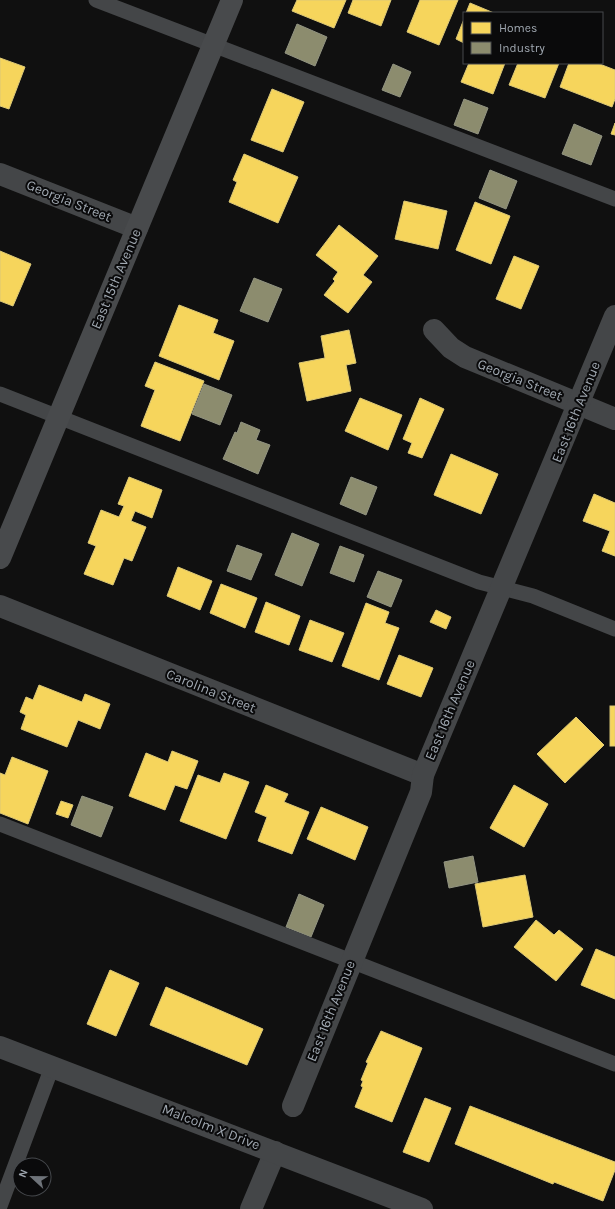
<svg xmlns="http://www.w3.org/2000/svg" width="615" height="1209" viewBox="0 0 615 1209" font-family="Karla,sans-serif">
<rect width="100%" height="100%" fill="#101010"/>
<g fill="#f6d55c" stroke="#dcc876">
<path d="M297 0H346L334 28 292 11Z"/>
<path d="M353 0H391L381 26 348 13Z"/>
<path d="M420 0H458L439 45 407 32Z"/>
<path d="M470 3 494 13H466Z"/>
<path d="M464 19V43L456 39Z"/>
<path d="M0 58 25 67 9 109 0 106Z"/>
<path d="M469 63H505L493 94 461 82Z"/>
<path d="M518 63H559L545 98 509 85Z"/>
<path d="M569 63H597L615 70V99L612 107 560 87Z"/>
<path d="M272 89 304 102 283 152 251 140Z"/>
<path d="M615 123V135L611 134Z"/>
<path d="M244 154 298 177 278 223 229 202 237 182 233 180Z"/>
<path d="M404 201 447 211 438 249 395 239Z"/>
<path d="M475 202 510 216 491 264 456 250Z"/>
<path d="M339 225 378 256 363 275 372 282 348 313 324 295 335 281 333 279 338 272 316 255Z"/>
<path d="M0 251 31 264 13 306 0 301Z"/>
<path d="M514 256 539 266 521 309 496 299Z"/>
<path d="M179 305 218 320 213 333 234 341 219 380 159 356Z"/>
<path d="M349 330 356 363 346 365 351 391 307 401 299 363 325 358 321 336Z"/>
<path d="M155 362 204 381 180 441 141 426 155 390 145 386Z"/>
<path d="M360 398 402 415 388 450 345 431Z"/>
<path d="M420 398 444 409 422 458 408 453 412 443 403 439Z"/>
<path d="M451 454 498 474 481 514 434 495Z"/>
<path d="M129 477 162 490 152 518 135 511 131 521 146 527 132 561 124 558 113 585 84 574 96 546 88 543 101 510 119 517 124 506 118 504Z"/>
<path d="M594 494 615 503V556L602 551 610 531 583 521Z"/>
<path d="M178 567 212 581 200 610 167 596Z"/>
<path d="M221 584 257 598 245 628 210 613Z"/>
<path d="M266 602 300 616 289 645 255 632Z"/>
<path d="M366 603 389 612 385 623 399 628 379 680 342 666Z"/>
<path d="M436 610 451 617 446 629 430 622Z"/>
<path d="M310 620 344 633 332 662 299 650Z"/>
<path d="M399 655 433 668 421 697 387 684Z"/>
<path d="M39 685 82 702 85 694 110 704 100 729 78 720 67 747 21 729 26 715 20 712 26 697 33 700Z"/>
<rect x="610" y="706" width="5" height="40"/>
<path d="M576 717 604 745 565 783 537 754Z"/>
<path d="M172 751 198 761 187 789 175 785 165 810 129 796 146 753 168 762Z"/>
<path d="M12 757 48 771 28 824 0 813V773L5 775Z"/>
<path d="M224 773 249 782 226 839 180 821 198 775 220 783Z"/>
<path d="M266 785 288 794 284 802 309 812 292 854 258 841 267 817 255 812Z"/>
<path d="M514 785 548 804 524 847 490 828Z"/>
<path d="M61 801 73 805 68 818 56 814Z"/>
<path d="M321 807 368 827 355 860 307 839Z"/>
<path d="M525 875 533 917 483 927 475 884Z"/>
<path d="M536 920 554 935 559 930 583 949 556 981 514 947Z"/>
<path d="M596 949 615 957V999L581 985Z"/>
<path d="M110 970 139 983 116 1036 87 1024Z"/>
<path d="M166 987 263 1029 247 1065 150 1025Z"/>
<path d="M381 1031 422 1048 392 1122 355 1107 363 1087 361 1086 363 1081 361 1080 368 1063 366 1062Z"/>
<path d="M425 1098 451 1108 429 1162 403 1152Z"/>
<path d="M470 1106 615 1162V1170L603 1201 554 1182 553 1184 455 1144Z"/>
</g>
<g fill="#8c8c6e" stroke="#929482">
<path d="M297 24 327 37 315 66 285 53Z"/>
<path d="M393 64 411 72 400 97 382 90Z"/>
<path d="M464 99 488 108 478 134 454 125Z"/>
<path d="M574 124 602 136 591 165 562 154Z"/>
<path d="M490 170 517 181 506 209 479 198Z"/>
<path d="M254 278 282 289 268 322 240 311Z"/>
<path d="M204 384 232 395 220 425 192 414Z"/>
<path d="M241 422 260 430 256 440 270 445 258 474 223 459 235 432 237 433Z"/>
<path d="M351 477 377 487 366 515 340 504Z"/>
<path d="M292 533 319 544 302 586 275 575Z"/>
<path d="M237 545 262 554 251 580 227 571Z"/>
<path d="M340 546 364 555 354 582 330 573Z"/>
<path d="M378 571 402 580 391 607 367 597Z"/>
<path d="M82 796 113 807 101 837 71 825Z"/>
<path d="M473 856 478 882 449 888 444 862Z"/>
<path d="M299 894 324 905 311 937 286 927Z"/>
</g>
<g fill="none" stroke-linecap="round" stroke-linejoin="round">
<g stroke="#444648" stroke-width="15">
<path d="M96 0 615 199"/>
<path d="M0 394 479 582 533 596 615 629"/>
<path d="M0 824 615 1064"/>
<path d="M0 1206 52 1067"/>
</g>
<g stroke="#444648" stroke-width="22">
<path d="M0 174 137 228"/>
<path d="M434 330 451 348 465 357 615 419"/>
<path d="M0 606 423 775"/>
<path d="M293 1106 421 792 423 775 615 316"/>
<path d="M251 1209 275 1152"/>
</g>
<path stroke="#444648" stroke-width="22" d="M0 1047 422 1209"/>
<path stroke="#484a4c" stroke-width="22" d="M0 558 232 0"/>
</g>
<g text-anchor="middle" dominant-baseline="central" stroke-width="4" stroke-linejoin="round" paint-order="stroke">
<g font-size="14" fill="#a0a8b1" stroke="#0a0a0b">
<text transform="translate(69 201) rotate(22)">Georgia Street</text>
<text transform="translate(116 279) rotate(-67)">East 15th Avenue</text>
<text transform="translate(520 380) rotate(22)">Georgia Street</text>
<text transform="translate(576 412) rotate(-68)">East 16th Avenue</text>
<text transform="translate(211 691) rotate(22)">Carolina Street</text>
<text transform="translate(450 710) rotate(-67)">East 16th Avenue</text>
<text transform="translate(331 1011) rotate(-68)">East 16th Avenue</text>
<text transform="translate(211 1127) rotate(21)">Malcolm X Drive</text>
</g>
</g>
<rect x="463" y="12" width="140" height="52" fill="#0a0a0b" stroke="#46494d"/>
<rect x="471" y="22" width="20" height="12" fill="#f6d55c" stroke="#46494d"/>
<text x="499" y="32" font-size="12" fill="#a0a8b1">Homes</text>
<rect x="471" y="42" width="20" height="12" fill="#8c8c6e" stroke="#46494d"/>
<text x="499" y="52" font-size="12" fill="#a0a8b1">Industry</text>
<g transform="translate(32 1177) rotate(292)"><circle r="19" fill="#0a0a0b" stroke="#46494d"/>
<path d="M0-3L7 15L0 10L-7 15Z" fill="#6e7379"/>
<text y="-6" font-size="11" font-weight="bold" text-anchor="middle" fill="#a0a8b1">N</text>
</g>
</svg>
